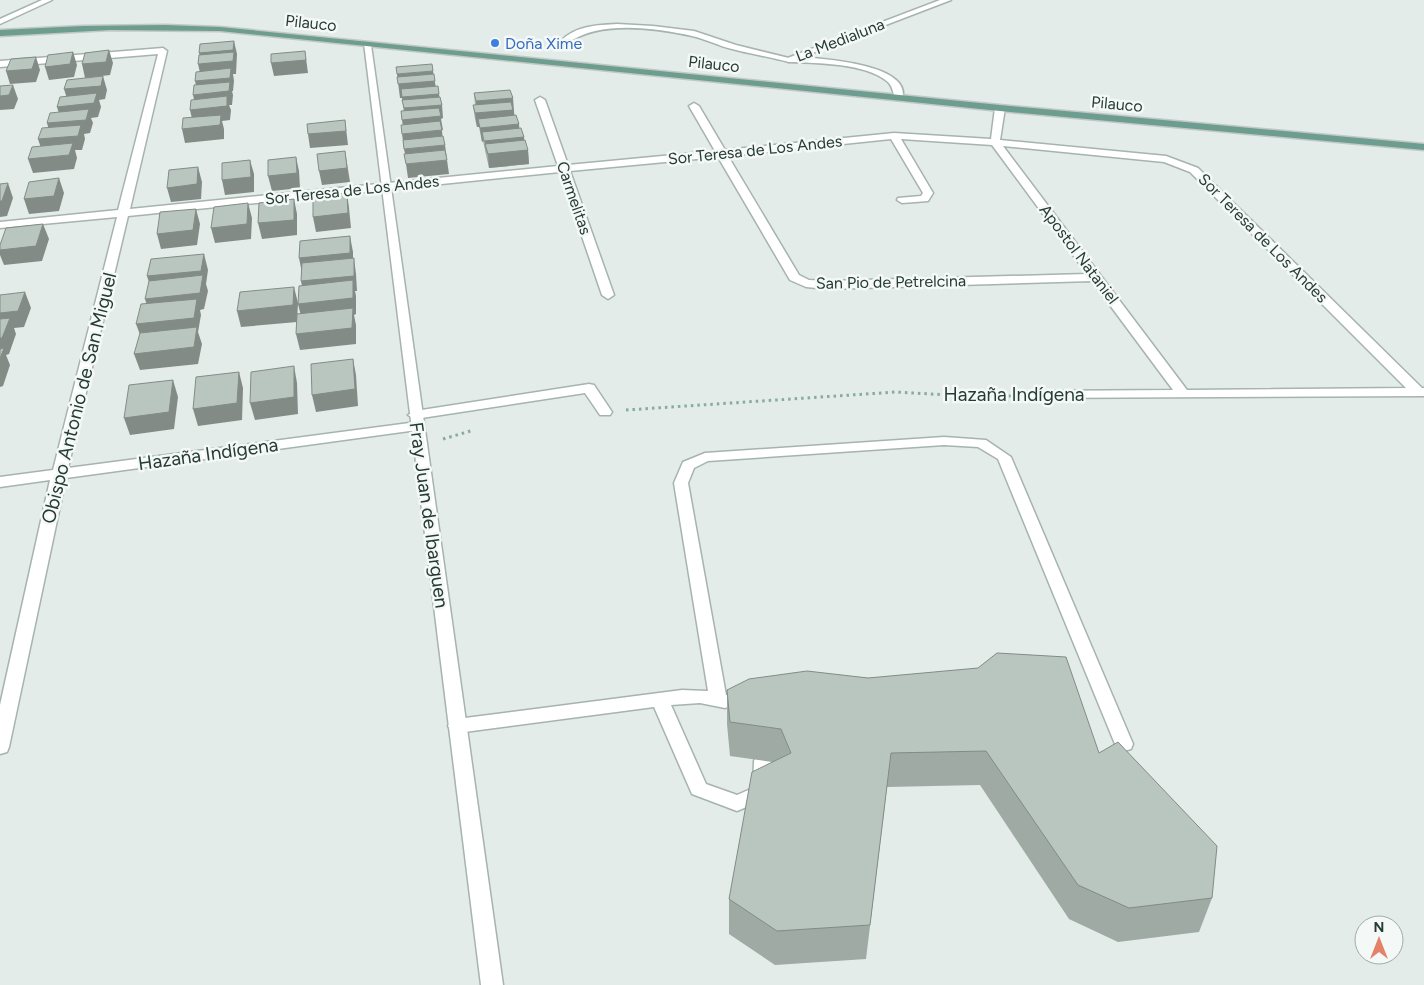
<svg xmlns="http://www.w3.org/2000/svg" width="1424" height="985" viewBox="0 0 1424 985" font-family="Figtree,sans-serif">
<rect width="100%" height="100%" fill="#e3ece8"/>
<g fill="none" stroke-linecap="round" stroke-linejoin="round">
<defs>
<g id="service">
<path d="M617 24 653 26 694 31 736 45 793 59 789 62C770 57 751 54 732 49 719 46 706 39 692 36 655 28 600 20 568 43L561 41C575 26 597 25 617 24Z"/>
<path d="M589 384 594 385 612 412 610 415H600L585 393 415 419 408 415 415 411Z"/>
<path d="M944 437 986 440 1011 457 1133 744 1131 749 1124 751 1117 749 1115 744 998 459 978 447 944 445 708 461 694 468 688 483 726 695 731 696 734 701 731 706 725 708 700 703 671 705 706 784 737 795 753 788 754 761 756 756 763 754 770 756C775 766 775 788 770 797L737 811 692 794 654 707 457 733 451 731 448 726 451 721 457 719 682 690 708 691 674 483 683 462 705 453Z"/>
</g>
<g id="minor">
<path d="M42 0H52L0 24V19Z"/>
<path d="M940 0H951L802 57C822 59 914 64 902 100H896C893 94 893 87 888 82 867 63 816 63 789 62L785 59Z"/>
<path d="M163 48 167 51 130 209 558 166 535 100 540 97 545 100 568 165 715 151 689 106 694 103 699 106 725 150 894 133 991 139 995 108 997 106H1003L1005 108 1000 140 1166 156 1198 168 1422 388H1424V396L1029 398 1027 395 1034 391 1173 390 1092 281 828 289 806 287 790 280 718 157 570 171 614 295 608 299 602 295 560 172 128 216 68 468 417 422 424 426 417 430 66 478 9 747 7 752 0 754V705L50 480 0 487V477L53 470 117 217 0 228V222L118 210 158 54 0 67V61ZM891 139 923 193 921 196 898 198 897 200 902 203 928 201 933 193 901 139 992 145 1087 274 828 281 809 280 799 275 728 156ZM1003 146 1164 162 1190 172 1406 388 1187 390Z"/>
</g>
<path id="tertiary" d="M364 43 371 45 503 985H481Z"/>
<path id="primary" d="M165 25 220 27 1000 105 1424 144V150L1000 111 220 31 110 30 0 36V30L83 26Z"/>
</defs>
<use href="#service" stroke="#a6b3ae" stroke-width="3"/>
<use href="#minor" stroke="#a6b3ae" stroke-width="3"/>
<use href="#tertiary" stroke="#a6b3ae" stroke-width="3"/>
<use href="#primary" stroke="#c2c8c6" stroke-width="3"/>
<g stroke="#87ac9e" stroke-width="3" stroke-dasharray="2.5 4" stroke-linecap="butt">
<path d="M626 410 896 392 966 396H1011"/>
<path d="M443 439 474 430"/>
</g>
<use href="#service" fill="#fff" fill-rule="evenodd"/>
<use href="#minor" fill="#fff" fill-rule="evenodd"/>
<use href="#tertiary" fill="#fff" fill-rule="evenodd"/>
<use href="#primary" fill="#6d9d8e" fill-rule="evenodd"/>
</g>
<g fill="#9faaa5">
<path d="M474 93 514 111H513L514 116 519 124V128L524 137V140L528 150 529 164 489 168 483 141 482 142 479 127H477L475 119 473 105H475Z"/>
<path d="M727 690 1099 753 1212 898 1199 932 1118 942 1069 919 980 785 887 787 866 959 775 965 729 934V899L772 762 730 756 727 724Z"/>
</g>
<g fill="#828b86">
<path d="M234 41 237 54 236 74H233L234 81 233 91H232L233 95 232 105H229L231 110 230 120 222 121 224 129V139L185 143 182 129 193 123 190 110 196 108 193 95 198 94 195 81 201 77 198 64H202L199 53Z"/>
<path d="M109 50 113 63 110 75 85 78 82 64Z"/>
<path d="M305 51 308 73 274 76 271 63Z"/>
<path d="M73 52 77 65 74 77 49 80 45 67Z"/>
<path d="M36 57 40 70 36 82 10 84 6 71Z"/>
<path d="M433 71 437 94H439L441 105H442L443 118 441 119 443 130 404 133 402 120 405 119 402 98H400L397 74Z"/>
<path d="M103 76 107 90 105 99 99 100 101 107 98 117 91 118 93 123 90 133 84 134 85 139 82 150H75L77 158 74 169 33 173 28 159 43 154 38 139 51 137 47 123 61 120 57 107 68 102 64 89Z"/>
<path d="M13 85 18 99 14 109 0 110V96Z"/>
<path d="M513 98 515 124 478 119 479 127H477L475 113H477L476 101Z"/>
<path d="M345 120 348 145 310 148 308 134Z"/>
<path d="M519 124 520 137H524L525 150H528L529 164 489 168 488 154 485 144 486 155 485 141 482 132 483 141 482 142 480 128Z"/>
<path d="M442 130 443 144 404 148 402 134Z"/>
<path d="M445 145 447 159 407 163 404 149Z"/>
<path d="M345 151 350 182 322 185 319 171Z"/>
<path d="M296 157 299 171 300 188 272 191 268 176Z"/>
<path d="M250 160 254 174V192L225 195 222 180Z"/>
<path d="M447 160 449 174 408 178 406 164Z"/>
<path d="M198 167 202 182 201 199 171 202 167 188Z"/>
<path d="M59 178 64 193 59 211 29 214 24 199Z"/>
<path d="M8 183 13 198 7 216 0 217V201Z"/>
<path d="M347 193 349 208 351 228 316 232 313 217Z"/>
<path d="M294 199 297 214V235L262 239 258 223Z"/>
<path d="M248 203 252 218 251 239 215 243 211 228Z"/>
<path d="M196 209 200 224 197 245 161 249 157 234Z"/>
<path d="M43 224 49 239 42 261 4 265 0 255V250Z"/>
<path d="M350 236 353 252V268L302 273 299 258Z"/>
<path d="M204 254 208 270 206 284 208 291 204 309 200 310 201 315 198 332 202 344 198 364 140 370 134 354 142 340 136 324 150 315 145 299 152 292 147 276Z"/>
<path d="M354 258 356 274 357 291H355L356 296V314L354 315 356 325V344L300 350 296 334 302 320 298 304 304 297 301 281Z"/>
<path d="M294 287 298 303 297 322 241 327 237 311Z"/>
<path d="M25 292 31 308 24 327 14 328 16 334 9 354 6 355 10 365 3 386 0 387V313Z"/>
<path d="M353 359 356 375 358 406 316 412 312 395Z"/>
<path d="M294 366 297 383 298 414 255 420 250 403Z"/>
<path d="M239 372 243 388 242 420 198 426 193 409Z"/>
<path d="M173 380 178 397 174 429 130 435 124 418Z"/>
</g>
<g fill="#b9c6c0" stroke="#828b86">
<path d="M234 41 233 50 199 53 200 44Z"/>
<path d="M109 50 106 62 82 64 85 53Z"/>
<path d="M305 51 306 60 271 63V54Z"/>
<path d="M73 52 70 64 45 67 48 55Z"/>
<path d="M234 52 233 61 198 64 199 55Z"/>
<path d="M36 57 32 69 6 71 11 59Z"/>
<path d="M432 64 433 71 397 74 396 67Z"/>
<path d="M231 68 230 78 195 81 196 72Z"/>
<path d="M434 74 435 81 398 84 397 77Z"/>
<path d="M103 76 101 86 64 89 67 80Z"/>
<path d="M230 82 229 91 193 95 194 85Z"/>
<path d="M13 85 9 95 0 96V86Z"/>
<path d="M438 86 439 94 402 97 401 89Z"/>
<path d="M510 90 513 98 476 101 474 93Z"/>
<path d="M97 93 94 103 57 107 60 97Z"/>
<path d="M227 96V106L190 110 191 100Z"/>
<path d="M440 97 442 105 404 108 402 100Z"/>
<path d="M511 102 513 110 475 113 473 105Z"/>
<path d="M439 108 441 116 402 120 401 111Z"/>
<path d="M89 109 86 120 47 123 50 113Z"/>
<path d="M221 115 220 125 182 129 183 118Z"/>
<path d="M516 115 519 124 480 128 478 119Z"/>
<path d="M345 120 346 131 308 134 307 124Z"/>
<path d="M440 121 442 130 402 134 401 125Z"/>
<path d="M81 125 78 136 38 139 42 128Z"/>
<path d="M521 128 524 137 484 141 482 132Z"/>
<path d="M443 136 445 145 404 149 403 140Z"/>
<path d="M525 140 528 150 488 154 485 144Z"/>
<path d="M73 143 69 155 28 159 32 147Z"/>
<path d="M445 150 447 160 406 164 404 154Z"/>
<path d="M345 151 347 168 319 171 317 154Z"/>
<path d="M296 157 297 173 268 176V160Z"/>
<path d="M250 160 251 177 222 180V163Z"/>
<path d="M198 167 197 184 167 188 169 170Z"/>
<path d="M59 178 54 196 24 199 29 182Z"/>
<path d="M8 183 2 201H0V184Z"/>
<path d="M347 193 348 213 313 217V196Z"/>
<path d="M294 199V220L258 223 259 203Z"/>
<path d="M248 203 247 224 211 228 214 207Z"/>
<path d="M196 209 193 230 157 234 160 212Z"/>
<path d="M43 224 36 246 0 250V245L6 228Z"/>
<path d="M350 236V253L299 258 300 241Z"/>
<path d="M204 254 201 271 147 276 151 259Z"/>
<path d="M354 258V276L301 281 302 263Z"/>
<path d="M203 275 200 293 145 299 149 281Z"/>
<path d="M353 280V298L298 304 299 286Z"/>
<path d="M294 287 293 305 237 311 240 292Z"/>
<path d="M25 292 18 311 0 313V295Z"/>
<path d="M197 299 194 318 136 324 141 304Z"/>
<path d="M353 308 352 328 296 334 297 314Z"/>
<path d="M10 318 2 338H0V319Z"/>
<path d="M197 327 194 347 134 354 140 333Z"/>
<path d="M4 348 0 359V349Z"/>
<path d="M353 359 355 389 312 395 311 364Z"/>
<path d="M294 366V397L250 403 251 372Z"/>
<path d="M239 372 237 403 193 409 196 377Z"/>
<path d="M173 380 169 412 124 418 129 385Z"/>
<path d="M997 653 1066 657 1099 753 1118 742 1217 846 1212 898 1129 908 1078 885 986 751 891 753 870 925 777 931 729 899 752 772 791 753 781 729 730 722 727 690 749 679 807 671 868 678 978 668Z"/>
</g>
<circle fill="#3f7fe0" stroke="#f4f8f6" stroke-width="2" cx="495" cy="43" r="5"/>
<g text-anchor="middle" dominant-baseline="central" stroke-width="5" stroke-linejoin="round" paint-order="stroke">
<g font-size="16" fill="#253b34" stroke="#f4f8f6">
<text transform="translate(311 23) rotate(6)">Pilauco</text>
<text transform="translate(840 40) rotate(-21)">La Medialuna</text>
<text transform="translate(714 64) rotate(6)">Pilauco</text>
<text transform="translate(1117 104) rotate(5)">Pilauco</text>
<text transform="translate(755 150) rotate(-6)">Sor Teresa de Los Andes</text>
<text transform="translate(352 190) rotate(-6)">Sor Teresa de Los Andes</text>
<text transform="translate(574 198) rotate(71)">Carmelitas</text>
<text transform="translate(1263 238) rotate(45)">Sor Teresa de Los Andes</text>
<text transform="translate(1079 254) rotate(53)">Apostol Nataniel</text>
<text transform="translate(891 282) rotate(-1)">San Pio de Petrelcina</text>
</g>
<g font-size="16" fill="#366cbe" stroke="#f4f8f6" text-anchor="start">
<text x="505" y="43">Doña Xime</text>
</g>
<g font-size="19" fill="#253b34" stroke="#f4f8f6">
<text x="1014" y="394">Hazaña Indígena</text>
<text transform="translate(79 398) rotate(-76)">Obispo Antonio de San Miguel</text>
<text transform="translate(208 454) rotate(-8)">Hazaña Indígena</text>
<text transform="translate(429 515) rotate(82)">Fray Juan de Ibarguen</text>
</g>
</g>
<g transform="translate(1379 940)"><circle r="24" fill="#f4f8f6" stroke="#a1aca8"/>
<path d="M0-4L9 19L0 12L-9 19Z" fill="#e48169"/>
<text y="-8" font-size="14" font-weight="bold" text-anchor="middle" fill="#253b34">N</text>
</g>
</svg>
